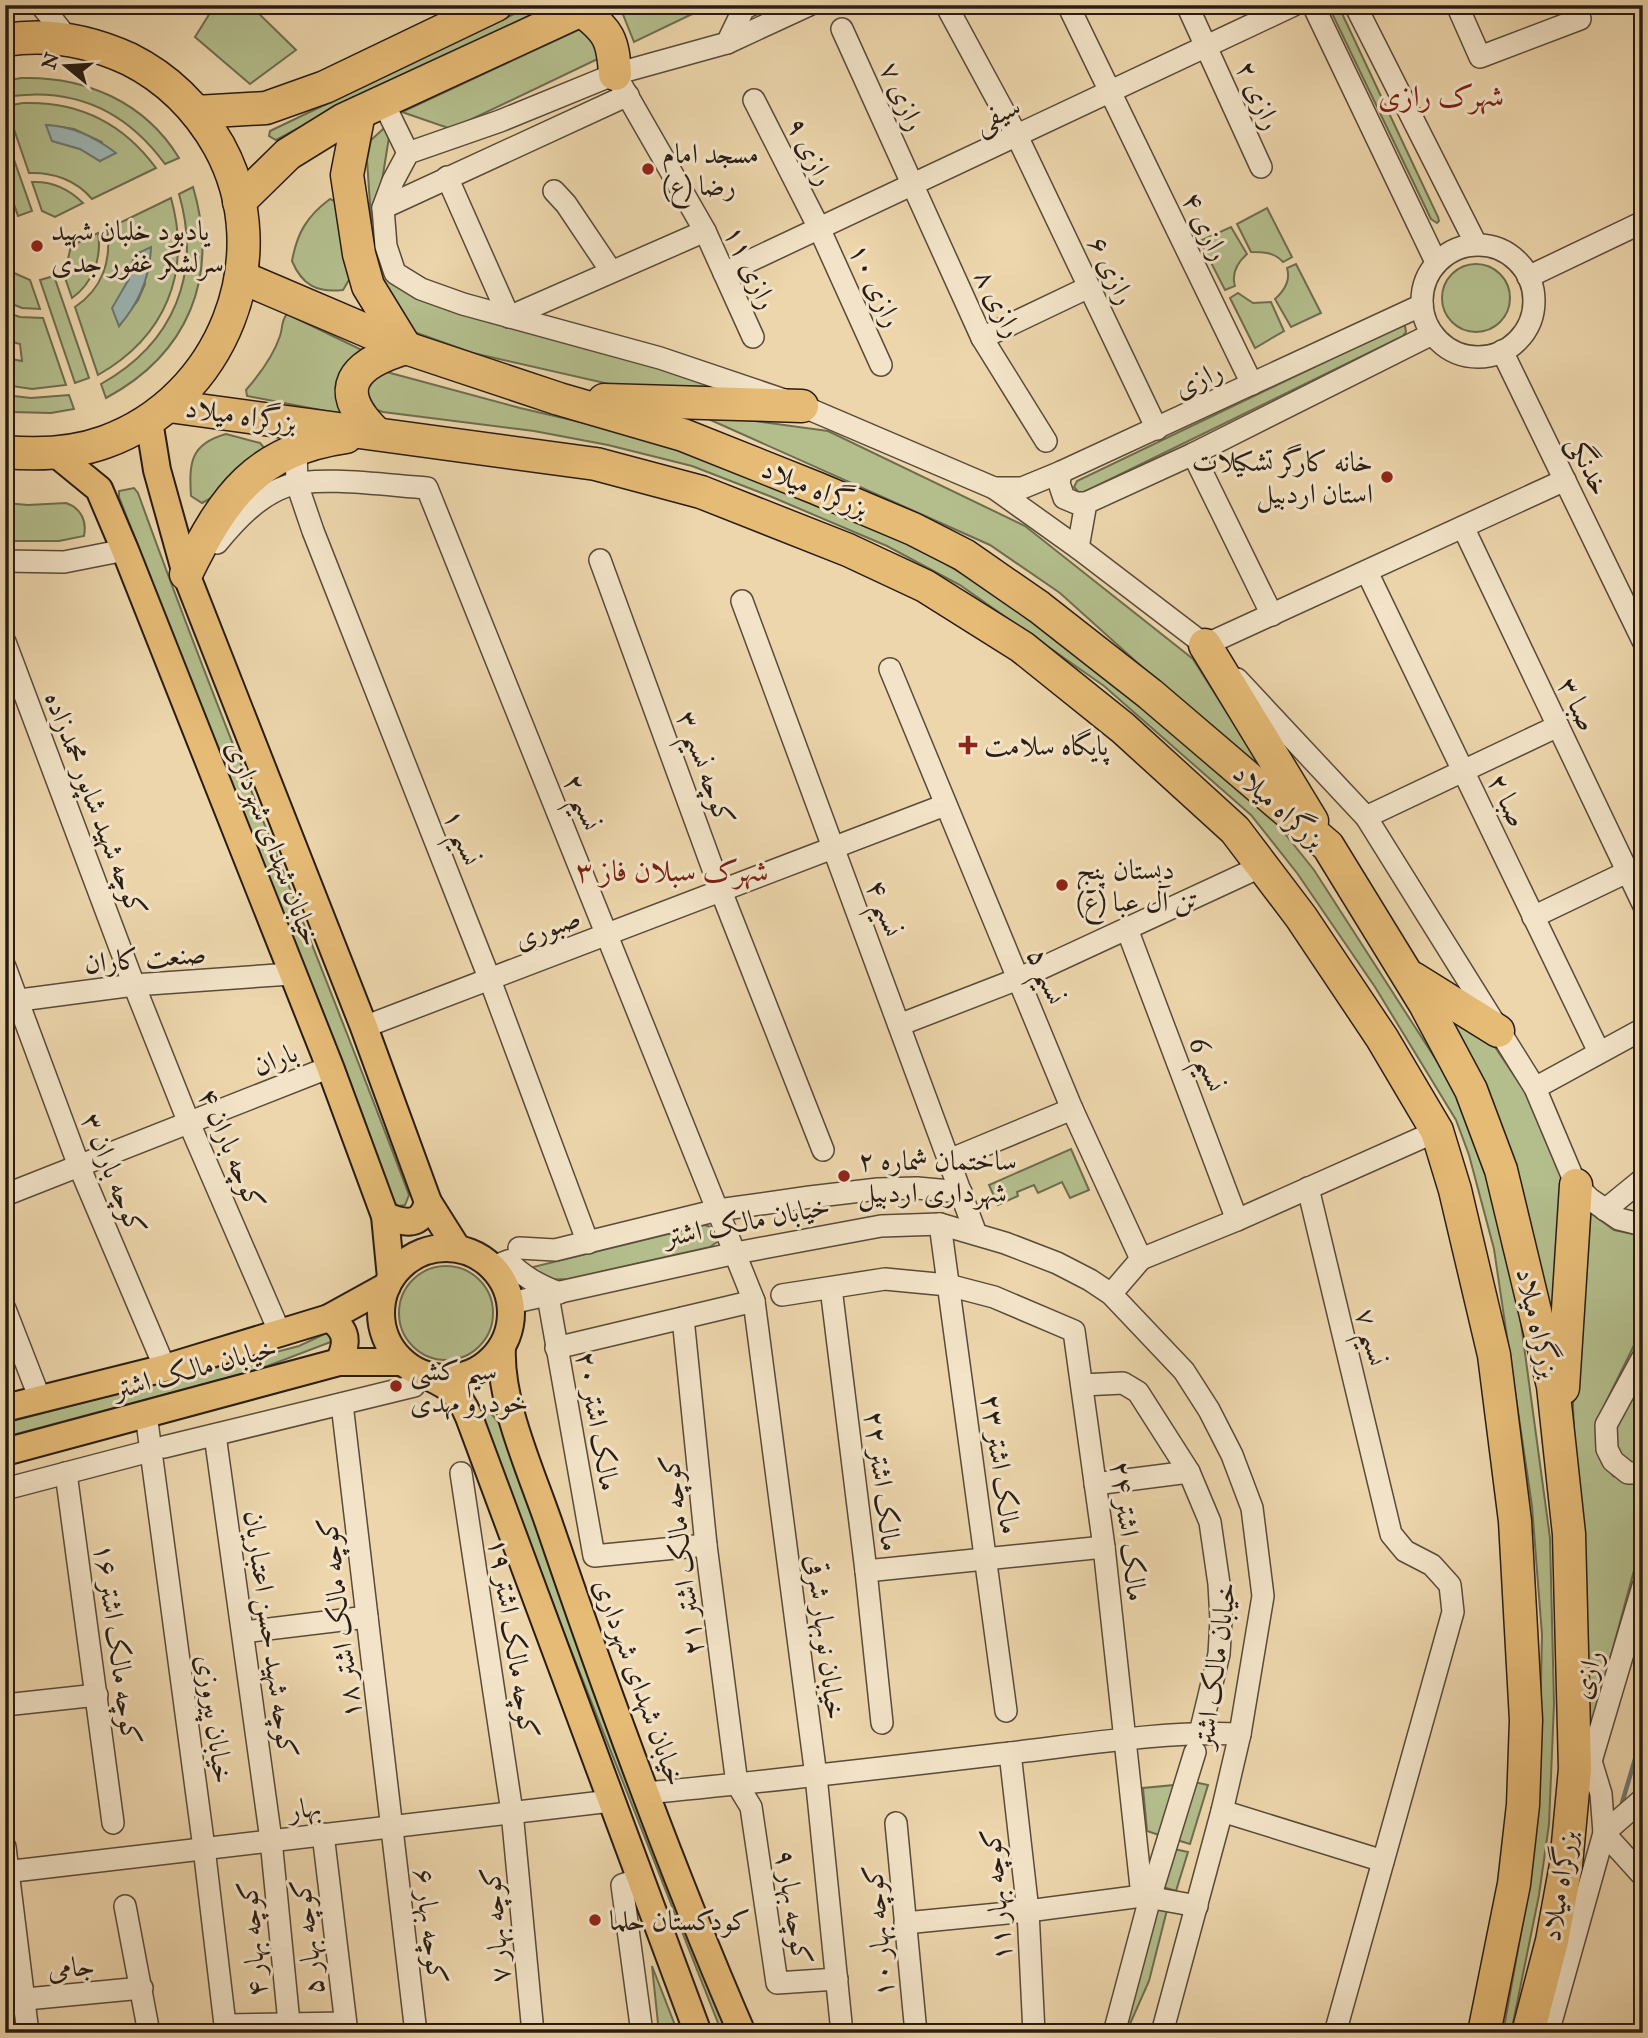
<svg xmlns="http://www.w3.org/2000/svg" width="1648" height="2038" viewBox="0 0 1648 2038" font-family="'IM FELL Great Primer',Amiri,serif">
<rect width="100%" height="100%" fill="#edd6ac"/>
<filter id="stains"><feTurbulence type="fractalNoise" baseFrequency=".00286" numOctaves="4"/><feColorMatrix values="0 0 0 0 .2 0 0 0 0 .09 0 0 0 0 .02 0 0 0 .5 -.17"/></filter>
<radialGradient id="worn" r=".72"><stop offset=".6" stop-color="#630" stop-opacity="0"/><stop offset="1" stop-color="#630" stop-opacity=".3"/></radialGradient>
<g fill="#b4be8d" stroke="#6e6d50" stroke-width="2" fill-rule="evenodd">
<path d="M199 5H250L296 50 250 84 195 37 210 13Z"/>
<path d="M533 5H552L352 100 276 140 269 136 270 131Z"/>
<path d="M635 5H711L634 42 622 12Z"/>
<path d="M1328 5H1338L1438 217 1439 221 1437 223 1431 219Z"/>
<path d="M591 24 606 55 451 129 402 112Z"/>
<path d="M21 78C85 76 145 102 179 158L165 164C125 109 73 86 5 97V81Z"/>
<path d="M23 103C79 101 123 123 156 168L92 199C76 180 53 172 29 173L6 106ZM47 125 74 129 102 142 100 161 80 149 52 141Z"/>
<path d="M383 129 390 131 377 212 393 280 448 310 574 340 757 395 631 389 473 353 414 332 375 277 367 160 371 140Z"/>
<path d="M5 134 32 211 18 216 5 178Z"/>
<path d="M32 182C52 181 69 189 83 203L55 217 42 211Z"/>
<path d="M193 187C220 277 188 354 106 398L101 384C174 343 202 274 179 194Z"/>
<path d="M171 198C192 273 165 337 98 375L75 307C102 289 112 261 107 229ZM134 255 145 284 138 300 119 326 113 308 129 279Z"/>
<path d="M330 199 337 202 350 278 343 290C317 293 302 285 292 261 297 233 307 216 330 199Z"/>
<path d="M1267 208 1292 257 1283 262C1274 252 1263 252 1251 252L1237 224Z"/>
<path d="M1231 227 1247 254C1237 263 1231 273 1235 286L1225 290 1200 241Z"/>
<path d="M98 233C102 258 93 283 72 298L62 269 67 263 71 246Z"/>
<path d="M1296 264 1321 313 1291 327 1275 299C1284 291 1291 281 1287 268Z"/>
<circle cx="1476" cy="298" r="34"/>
<path d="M14 273 30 280 40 309 22 308 5 301V277Z"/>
<path d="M54 276 89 378 75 383 40 280Z"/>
<path d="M1238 293 1253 303 1271 302 1284 331 1255 348 1230 298Z"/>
<path d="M5 312 20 317 43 318 66 385 32 389 5 385V358L22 361 20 344 5 340Z"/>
<path d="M287 314 364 351 352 416 247 396 246 390C260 374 273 357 280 336 283 327 281 321 287 314Z"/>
<path d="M1400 326H1405L1406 332 1403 336 1080 494 1074 487 1077 481Z"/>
<path d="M383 371 520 408 615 430 695 454 854 517 927 553 1009 601 1079 649 1262 805 1314 870 1442 1069 1467 1114 1485 1163 1517 1294 1550 1538 1554 1704 1549 1824 1539 1895 1511 2033H1503L1529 1888 1538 1815 1542 1635 1532 1506 1494 1249 1469 1155 1456 1120 1375 987 1297 873 1251 815 1104 686 960 585 887 546 772 497 692 466 608 445 534 431 383 412 371 408 363 385Z"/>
<path d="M5 395 31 398 69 395 74 409 51 413 11 412 5 411Z"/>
<path d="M695 413 828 431 1025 526 1193 659 1272 784 1060 593 990 545Z"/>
<path d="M226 434 260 443 266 450 224 491 202 503 191 496C189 463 190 444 226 434Z"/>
<path d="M134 488 138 493C223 729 321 960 409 1195L405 1205 399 1206 392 1202 119 497V491Z"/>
<path d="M5 503 28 505 66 503C81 508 87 521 84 536L59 541H5Z"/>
<path d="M1441 1008 1487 1035 1525 1092 1564 1183 1555 1343Z"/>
<path d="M1071 1149 1089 1190 1070 1198 1062 1182 1038 1193 1034 1185 1017 1192 1018 1196 998 1205 989 1185Z"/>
<path d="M1588 1211 1614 1230 1643 1236V1327L1605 1404 1598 1427 1596 1449 1613 1476 1640 1486 1643 1485V1537L1596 1711 1586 1741 1573 1404Z"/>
<path d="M705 1225 716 1229 717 1242 710 1247 568 1279 539 1280 531 1275 533 1267Z"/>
<circle cx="446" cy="1313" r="47"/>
<path d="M331 1331 336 1340 257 1370 5 1437V1423L299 1346Z"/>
<path d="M1643 1376V1469L1626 1464 1615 1448 1616 1428Z"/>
<path d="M483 1412H490L499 1423 736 2033H722L563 1630 485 1423Z"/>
<path d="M1194 1782 1208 1785 1190 1844 1177 1840Z"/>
<path d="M1175 1785 1159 1835 1147 1831 1143 1788Z"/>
<path d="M1174 1849 1188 1852 1176 1891 1163 1887Z"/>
<path d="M1154 1907 1167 1910 1149 1981 1126 2033H1120Z"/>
<path d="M652 1966 678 2033H659Z"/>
</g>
<g fill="#9db6b4" stroke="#6e7874" stroke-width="2">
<path d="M46 125C73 126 95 137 116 153L100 161 80 149 52 141Z"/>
<path d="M151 247C150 278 139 303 119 326L112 308 129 279 134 255Z"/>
</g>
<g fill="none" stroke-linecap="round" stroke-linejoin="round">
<path stroke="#6e7874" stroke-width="4.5" d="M1622 1803 1643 1732"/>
<defs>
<g id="minor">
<path d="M41 5 68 39"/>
<path d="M751 5 744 8 727 43 615 74 500 121 408 153 393 181 383 208 386 246 395 273 421 289 463 304 660 358 802 406 994 488 1078 548 1205 645 1213 653"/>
<path d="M946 5 1017 136 1157 429"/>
<path d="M1068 5 1252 384"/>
<path d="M1187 5 1261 167"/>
<path d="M1313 5 1436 262"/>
<path d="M1355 5 1476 244"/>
<path d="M1457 5 1480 57 1580 19 1574 5"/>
<path d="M842 29 982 338 1046 441"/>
<path d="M727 43 809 5"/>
<path d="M615 74 705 231 753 337"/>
<path d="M754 100 819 228 881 365"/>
<path d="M383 102 408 153"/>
<path d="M447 177 509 317 705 231"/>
<path d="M554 191 566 204 611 271"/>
<path d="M383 208 628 95"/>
<circle cx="1478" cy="301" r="56"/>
<path d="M724 273 1294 5"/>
<path d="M1528 277 1643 222"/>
<path d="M982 338 1089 287"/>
<path d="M1502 351 1643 641"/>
<path d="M296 449 297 484 313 531 490 980 588 1243"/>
<path d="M1193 454 1272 615"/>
<path d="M1061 472 1059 483 1064 498 1076 503H1086"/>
<path d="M994 488H1022L1061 472 1422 305"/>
<path d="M1463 527 1643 904"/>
<path d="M217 543C236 520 258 496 287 486 319 475 392 486 427 488L754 1301 816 1776 842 2033"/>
<path d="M1078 548 1086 503 1193 454 1432 334"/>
<path d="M600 560 721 891 823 1150"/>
<path d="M5 561 64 562 125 550"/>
<path d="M1367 572 1599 1052"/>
<path d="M742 601 976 1234"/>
<path d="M5 642 134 985 189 1123 280 1333"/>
<path d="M1205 645 1565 480"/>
<path d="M890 669 1072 1109 1141 1259 1111 1294"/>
<path d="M1237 679 1366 817 1535 1088 1576 1185 1590 1199 1619 1219 1643 1225"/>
<path d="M1366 817 1558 726"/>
<path d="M1533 917 1627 872"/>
<path d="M1127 929 1237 1220"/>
<path d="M5 967 79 1166 165 1368"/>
<path d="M5 1002 134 985 291 974"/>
<path d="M899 1025 1018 979 1262 866"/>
<path d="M364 1027 945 805"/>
<path d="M1535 1088 1643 1029"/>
<path d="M949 1160 1072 1109"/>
<path d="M1308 1188 1391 1534 1405 1551 1432 1565 1450 1585 1453 1612 1335 2033"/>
<path d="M5 1195 330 1067"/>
<path d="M1605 1210 1643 1179"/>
<path d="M940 1224 1006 1711"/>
<path d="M519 1248 555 1250 718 1210 810 1197 878 1189 917 1188 961 1192"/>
<path d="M1141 1259 1237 1220 1437 1131"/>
<path d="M493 1267 508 1261C523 1277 539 1285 559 1293"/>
<path d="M831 1288 866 1571 882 1723"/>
<path d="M782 1295 885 1279 948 1285 994 1297 1074 1331 1104 1547 1142 1896"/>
<path d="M548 1296 594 1556 706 1545"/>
<path d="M511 1303 736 1253 881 1226 940 1224 1005 1243 1057 1263 1090 1280 1111 1294 1184 1371 1209 1410 1232 1455 1252 1508 1263 1596 1240 1734 1222 1811 1162 2033"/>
<path d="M5 1309 40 1399"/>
<path d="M683 1318 706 1545 737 1784 751 1807 777 1983 837 1979"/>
<path d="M556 1348 754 1301"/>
<path d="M1643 1357 1606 1425 1607 1449 1613 1461 1628 1473H1643"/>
<path d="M1082 1385 1123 1383 1138 1392 1189 1472 1210 1522 1219 1584 1221 1620 1219 1654 1200 1733"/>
<path d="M342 1404 416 2033"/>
<path d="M146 1414 204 1848 226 2033"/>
<path d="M215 1435 271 1840 290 2033"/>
<path d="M164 1447 414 1386"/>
<path d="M66 1473 113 1823"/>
<path d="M461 1473 512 1812 533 2033"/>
<path d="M1095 1484 1189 1472"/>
<path d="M5 1489 150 1451"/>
<path d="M866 1571 1104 1547"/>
<path d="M244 1632 367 1617"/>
<path d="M5 1705 97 1695"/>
<path d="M1010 1753 1028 1911 1034 2033"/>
<path d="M1591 1761 1601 1794 1604 1833 1643 1876"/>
<path d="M1575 1769 1591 1761 1643 1586"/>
<path d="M646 1793C765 1782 883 1768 1001 1754 1081 1745 1160 1731 1240 1734"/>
<path d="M1222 1811 1383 1861"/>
<path d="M896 1823 916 2033"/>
<path d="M323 1834 347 2033"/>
<path d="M5 1847 28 2033"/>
<path d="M5 1872 611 1801"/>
<path d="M640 1879 622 1885 642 2033"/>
<path d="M125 1906 149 2033"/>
<path d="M905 1923 1028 1911 1142 1896 1197 1906"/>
<path d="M5 2001 142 1988"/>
<path d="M225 2025 345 2023"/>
<path d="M1114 2033 1150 1898 1195 1752"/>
<path d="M1548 2033 1604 1833 1643 1799"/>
</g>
<g id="major">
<path d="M149 421 157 470 186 574 364 1027 428 1202 457 1248"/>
<path d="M55 453 99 489 125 550 330 1067 385 1216 391 1278"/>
<path d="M385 1216C406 1224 421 1227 428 1202"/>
<circle cx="446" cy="1313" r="65"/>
<path d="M329 1318C348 1330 348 1343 339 1362"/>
<path d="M502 1347C499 1401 530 1469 548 1521 606 1691 670 1867 742 2033"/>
<path d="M422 1374C448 1385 458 1391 469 1417L698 2033"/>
<path d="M5 1408 165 1368 329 1318 387 1286"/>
<path d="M5 1452 339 1362H402"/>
</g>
<g id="highway">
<path d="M581 10C609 31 613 40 615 74"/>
<path d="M5 40C48 33 90 41 129 59 167 78 198 109 219 146 280 257 222 400 105 442 72 454 39 455 5 452"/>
<path d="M196 112 266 108 325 87 496 5"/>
<path d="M359 113 347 175 359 254 368 286 406 348"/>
<path d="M239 202 288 154 343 120 592 5"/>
<path d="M241 277 412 350 559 399 683 435 816 488 913 529 964 555 1039 607 1150 694 1328 846 1425 1004 1471 1090 1501 1170 1553 1386 1569 1534 1575 1769 1566 1865 1552 1941 1528 2033"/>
<path d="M604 400 802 406"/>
<path d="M169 406 596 464 701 492 848 550 925 586 1022 647 1123 728 1235 830 1301 917 1382 1038 1437 1131 1455 1190 1494 1355 1515 1521 1526 1720 1523 1805 1514 1884 1484 2033"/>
<path d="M376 433C331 389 353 364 406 348"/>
<path d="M186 574C224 497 256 450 346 437"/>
<path d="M1205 645 1312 821"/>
<path d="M1413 978 1498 1031"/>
<path d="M1563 1388 1576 1185"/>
</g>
</defs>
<use href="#minor" stroke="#594a3a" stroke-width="24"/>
<use href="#major" stroke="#281c14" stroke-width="30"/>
<use href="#highway" stroke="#281c14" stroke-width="35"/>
<use href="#minor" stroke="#f3e4c9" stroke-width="21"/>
<use href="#major" stroke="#e6bb76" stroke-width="26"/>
<use href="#highway" stroke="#e6bb76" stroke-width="32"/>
</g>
<g fill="#8f2418" stroke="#f3e4c9" stroke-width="2.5">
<circle cx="648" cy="169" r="7"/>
<circle cx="37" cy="246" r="7"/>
<circle cx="1387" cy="477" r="7"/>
<path d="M964.5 734.5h7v7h7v7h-7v7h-7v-7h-7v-7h7z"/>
<circle cx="1062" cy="885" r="7"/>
<circle cx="844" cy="1176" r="7"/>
<circle cx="396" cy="1386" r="7"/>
<circle cx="595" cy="1920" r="7"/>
</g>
<g text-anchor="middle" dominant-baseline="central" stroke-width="6" stroke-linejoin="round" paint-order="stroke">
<g font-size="28" fill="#281c14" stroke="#f3e4c9">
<text transform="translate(1259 95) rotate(66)">رازی ۲</text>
<text transform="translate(903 96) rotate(66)">رازی ۷</text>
<text transform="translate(997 114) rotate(-25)">سیفی</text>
<text transform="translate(811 151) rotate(63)">رازی ۹</text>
<text transform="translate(1206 226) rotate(64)">رازی ۴</text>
<text transform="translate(751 267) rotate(65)">رازی ۱۱</text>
<text transform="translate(1112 270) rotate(64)">رازی ۶</text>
<text transform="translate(876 285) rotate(65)">رازی ۱۰</text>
<text transform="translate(999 303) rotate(63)">رازی ۸</text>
<text transform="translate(1198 379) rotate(-25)">رازی</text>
<text transform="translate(241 415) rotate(8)">بزرگراه میلاد</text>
<text transform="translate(1589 465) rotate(64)">خدنگی</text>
<text transform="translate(815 488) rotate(22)">بزرگراه میلاد</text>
<text transform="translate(1578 704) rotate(64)">صبا ۳</text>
<text transform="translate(706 768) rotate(70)">کوچه نسیم ۳</text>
<text transform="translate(1508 800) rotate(64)">صبا ۲</text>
<text transform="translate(583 802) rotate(68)">نسیم ۲</text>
<text transform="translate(96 804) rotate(69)">کوچه شهید شاپور محمدزاده</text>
<text transform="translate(1279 806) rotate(42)">بزرگراه میلاد</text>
<text transform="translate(463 837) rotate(68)">نسیم ۱</text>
<text transform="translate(274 843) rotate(69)">خیابان شهدای شهرداری</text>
<text transform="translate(885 908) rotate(70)">نسیم ۴</text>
<text transform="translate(547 928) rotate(-21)">صبوری</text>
<text transform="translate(145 958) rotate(-5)">صنعت کاران</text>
<text transform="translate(1047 976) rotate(67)">نسیم ۵</text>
<text transform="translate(275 1059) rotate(-21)">باران</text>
<text transform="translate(1208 1064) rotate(69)">نسیم 6</text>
<text transform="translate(232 1149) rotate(67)">کوچه باران ۴</text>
<text transform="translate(114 1174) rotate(68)">کوچه باران ۳</text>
<text transform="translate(747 1221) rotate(-11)">خیابان مالک اشتر</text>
<text transform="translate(1538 1323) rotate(77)">بزرگراه میلاد</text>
<text transform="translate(1372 1337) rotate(76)">نسیم ۷</text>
<text transform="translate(195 1368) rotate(-15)">خیابان مالک اشتر</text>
<text transform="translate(598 1421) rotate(80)">مالک اشتر ۲۰</text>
<text transform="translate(1001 1464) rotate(82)">مالک اشتر ۲۳</text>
<text transform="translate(883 1481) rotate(83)">مالک اشتر ۲۲</text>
<text transform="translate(1129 1531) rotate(83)">مالک اشتر ۲۴</text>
<text transform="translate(681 1555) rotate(-97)">کوچه مالک اشتر ۲۱</text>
<text transform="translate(339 1618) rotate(-97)">کوچه مالک اشتر ۱۸</text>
<text transform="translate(271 1634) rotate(82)">کوچه شهید حسن اعتباریان</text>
<text transform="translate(826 1637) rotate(83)">خیابان نوبهار شرقی</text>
<text transform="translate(514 1638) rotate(81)">کوچه مالک اشتر ۱۹</text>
<text transform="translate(118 1644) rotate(82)">کوچه مالک اشتر ۱۶</text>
<text transform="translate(1215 1665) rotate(-82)">خیابان مالک اشتر</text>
<text transform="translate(1587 1674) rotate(-73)">رازی</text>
<text transform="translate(640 1682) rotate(70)">خیابان شهدای شهرداری</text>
<text transform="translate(215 1719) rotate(82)">خیابان پیروزی</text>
<text transform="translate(305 1808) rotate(-7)">بهار</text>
<text transform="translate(1559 1886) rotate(-81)">بزرگراه میلاد</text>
<text transform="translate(996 1895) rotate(-95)">کوچه بهار ۱۱</text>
<text transform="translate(794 1907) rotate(81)">کوچه بهار ۹</text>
<text transform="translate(495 1925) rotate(-95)">کوچه بهار ۷</text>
<text transform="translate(431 1926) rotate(83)">کوچه بهار ۶</text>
<text transform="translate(878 1931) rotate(-95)">کوچه بهار ۱۰</text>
<text transform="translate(307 1937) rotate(-97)">کوچه بهار ۵</text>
<text transform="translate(252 1939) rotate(-95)">کوچه بهار ۴</text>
<text transform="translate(71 1967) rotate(-5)">جامی</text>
</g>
<g font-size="28" fill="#281c14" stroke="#f3e4c9" text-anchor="start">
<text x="662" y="153">مسجد امام<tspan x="662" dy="32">رضا (ع)</tspan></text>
<text x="51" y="230">یادبود خلبان شهید<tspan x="51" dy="32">سرلشکر غفور جدی</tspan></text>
<text x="1373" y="461" text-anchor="end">خانه کارگر تشکیلات<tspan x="1373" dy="32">استان اردبیل</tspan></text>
<text x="984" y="745">پایگاه سلامت</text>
<text x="1076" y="869">دبستان پنج<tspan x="1076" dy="32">تن آل عبا (ع)</tspan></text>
<text x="858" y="1160">ساختمان شماره ۲<tspan x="858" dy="32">شهرداری اردبیل</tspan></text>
<text x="410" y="1370">سیم کشی<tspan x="410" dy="32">خودرو مهدی</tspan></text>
<text x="609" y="1920">کودکستان حلما</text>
</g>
<g font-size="30" fill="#7a1f14" stroke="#f3e4c9">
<text x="1441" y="96">شهرک رازی</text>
<text x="672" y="871">شهرک سبلان فاز ۳</text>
</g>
</g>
<rect width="1648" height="2038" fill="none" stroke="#edd6ac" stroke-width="28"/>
<rect x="7" y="7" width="1634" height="2024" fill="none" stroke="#281c14" stroke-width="3.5"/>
<rect x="14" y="14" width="1620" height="2010" fill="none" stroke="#281c14" stroke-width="2"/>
<g transform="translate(66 66) rotate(288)" stroke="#f3e4c9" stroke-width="5" paint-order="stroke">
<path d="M0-5L12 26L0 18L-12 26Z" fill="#281c14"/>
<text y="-10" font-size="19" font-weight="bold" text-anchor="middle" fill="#281c14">N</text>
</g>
<rect width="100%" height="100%" filter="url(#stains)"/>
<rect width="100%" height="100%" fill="url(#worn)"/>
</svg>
